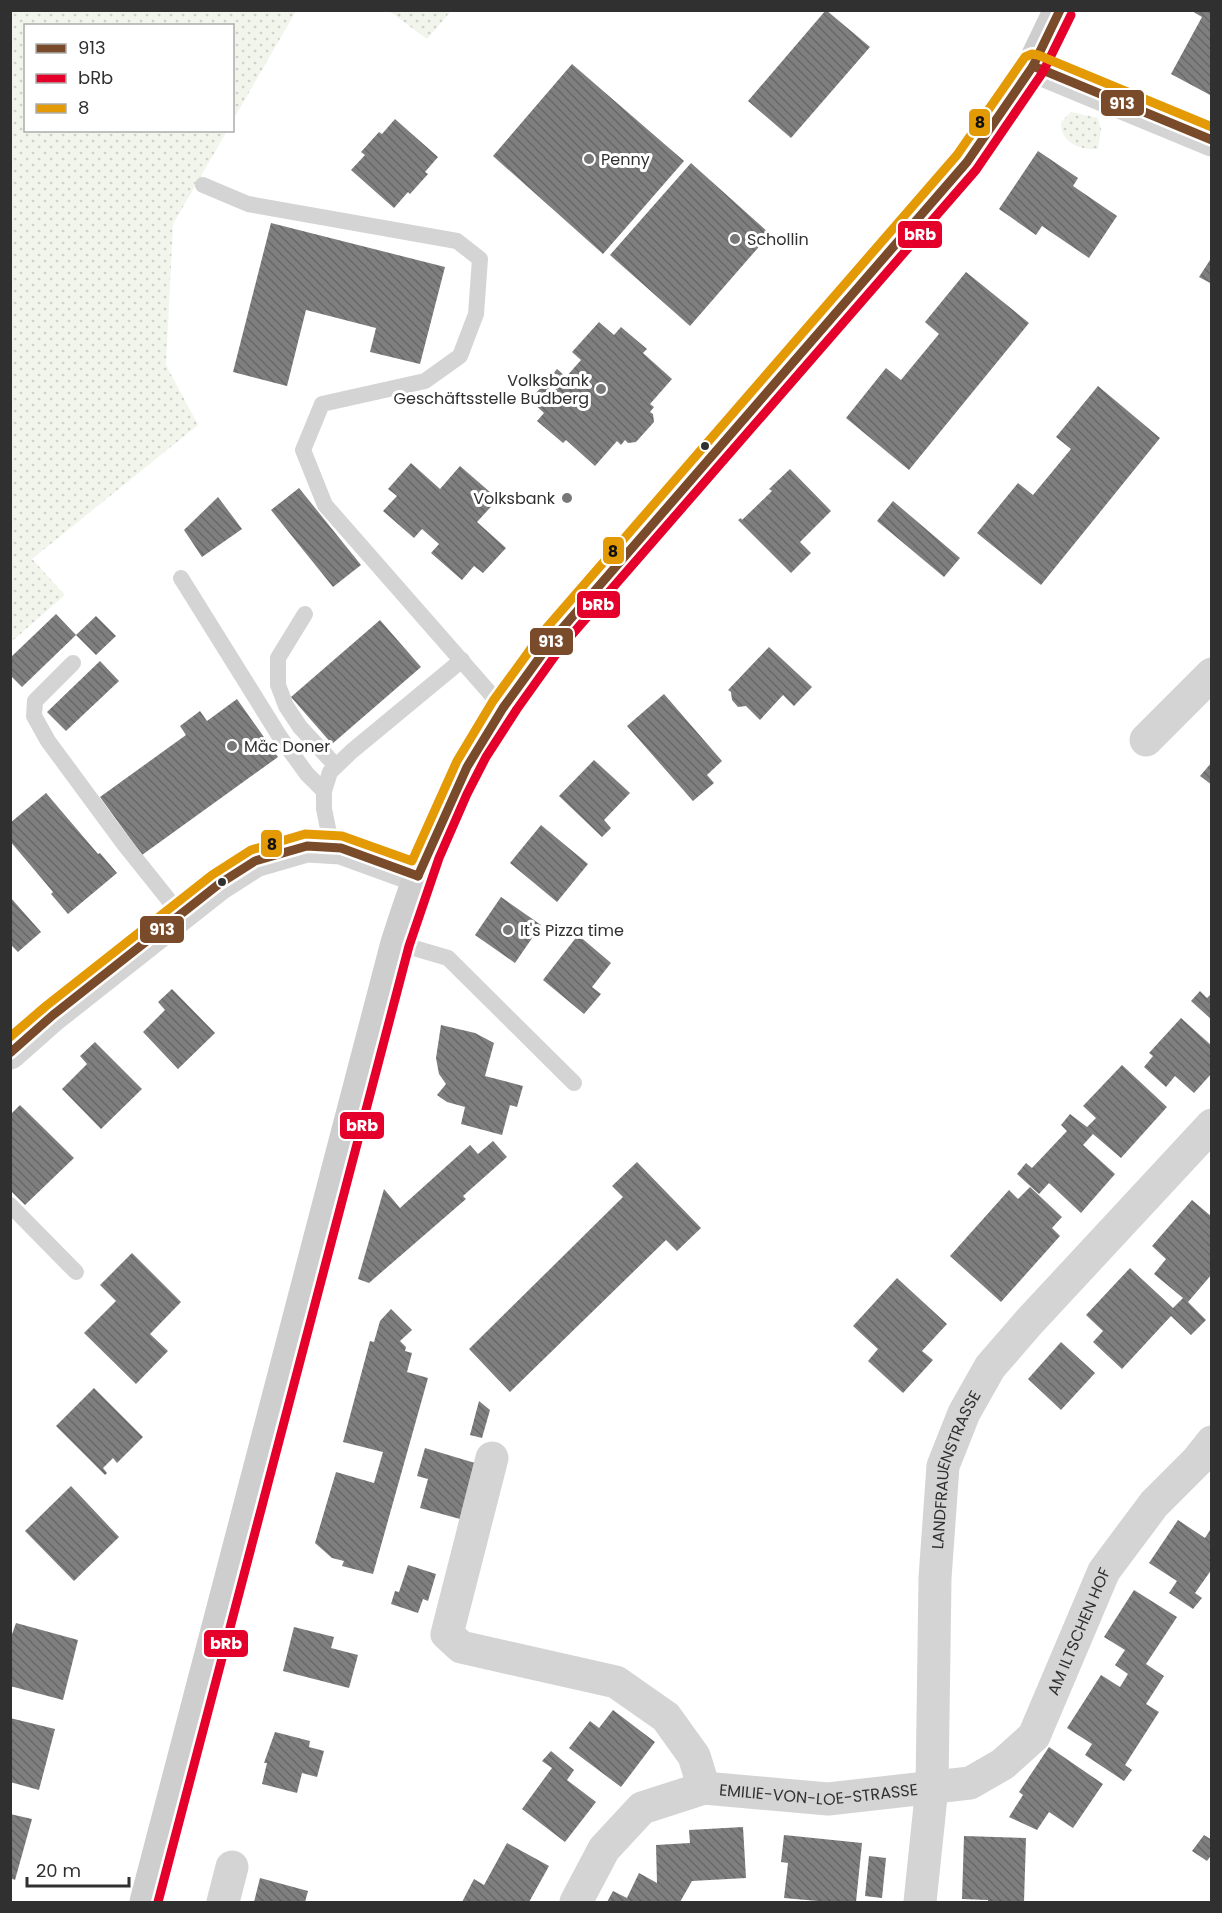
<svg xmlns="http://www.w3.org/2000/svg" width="1222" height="1913" viewBox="0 0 1222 1913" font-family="Poppins,sans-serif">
<defs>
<pattern id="grass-dots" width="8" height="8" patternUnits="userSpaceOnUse" patternTransform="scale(1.5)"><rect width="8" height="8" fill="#f1f5ec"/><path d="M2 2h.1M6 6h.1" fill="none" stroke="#cfd2cb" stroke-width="1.8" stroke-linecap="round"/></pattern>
<pattern id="building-back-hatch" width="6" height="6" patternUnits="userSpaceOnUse" patternTransform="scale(1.5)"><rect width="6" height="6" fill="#7f7f7f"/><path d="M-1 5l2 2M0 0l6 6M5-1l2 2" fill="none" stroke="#686868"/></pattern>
</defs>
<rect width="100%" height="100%" fill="#fff"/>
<g fill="url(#grass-dots)">
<path d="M11 11H296L233 120 232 26H26V130L227 131 173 224 166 365 198 425 32 559 65 595 11 642Z"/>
<path d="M389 11H451L427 39Z"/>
<path d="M1071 112 1098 118 1101 129 1098 149C1080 150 1060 143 1061 122Z"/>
</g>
<g fill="url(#building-back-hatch)">
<path d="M826 10 870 47 791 138 748 101Z"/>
<path d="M1190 10H1212V96L1171 74 1202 17Z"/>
<path d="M572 64 684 161 603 254 493 156Z"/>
<path d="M395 119 438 157 425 172 428 174 410 194 408 192 394 208 351 170 365 155 361 152 379 132 382 134Z"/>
<path d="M1038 151 1078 178 1073 186 1117 216 1089 258 1042 226 1036 235 999 209Z"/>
<path d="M691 163 770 234 690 326 610 255Z"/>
<path d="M271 223 445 267 420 364 370 352 376 328 306 310 287 386 233 372Z"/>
<path d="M1212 257V284L1199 277Z"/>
<path d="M966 272 1029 323 909 470 846 418 886 368 901 380 939 334 925 322Z"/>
<path d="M599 322 614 335 621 327 647 349 643 353 672 379 650 404 654 407 650 412 653 414 654 422 636 442 628 443 625 440 621 445 617 441 595 466 566 440 563 443 537 421 544 413 530 400 557 369 566 377 581 360 572 352Z"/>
<path d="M1098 386 1160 438 1041 585 977 533 1018 483 1033 495 1071 449 1056 437Z"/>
<path d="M411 463 440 489 460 466 498 499 477 522 506 548 483 573 474 566 462 580 431 553 439 544 422 529 414 538 383 511 397 496 388 489Z"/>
<path d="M790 469 831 511 800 542 811 553 791 573 738 520 741 518 742 520 772 491 769 489Z"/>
<path d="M299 488 361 565 333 587 271 510Z"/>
<path d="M218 497 242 529 202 557 184 530Z"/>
<path d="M893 501 960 558 944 577 877 521Z"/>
<path d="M56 614 76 635 22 687 10 675V658Z"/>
<path d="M96 616 116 636 96 655 76 635Z"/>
<path d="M380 620 421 667 332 744 291 697Z"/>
<path d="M769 647 812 687 794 706 783 695 760 720 746 706 738 707 732 700 731 692 728 690Z"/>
<path d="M100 661 119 681 66 731 47 712Z"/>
<path d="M664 694 722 761 707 775 714 783 693 801 627 726Z"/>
<path d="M237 699 278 757 142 855 100 797 186 735 180 726 200 711 207 721Z"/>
<path d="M594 760 630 793 604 820 611 828 602 837 559 796Z"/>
<path d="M1212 762V785L1200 776Z"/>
<path d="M46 793 98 854 100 853 117 873 68 914 51 894 53 892 10 841V823Z"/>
<path d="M541 825 588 864 557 902 510 863Z"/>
<path d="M10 897 41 932 18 952 10 944Z"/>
<path d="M501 897 541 925 515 963 475 935Z"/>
<path d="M578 935 611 963 592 987 601 994 584 1014 543 980Z"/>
<path d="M172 989 215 1033 178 1069 143 1032 165 1010 158 1002Z"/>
<path d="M1200 991 1207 998 1212 993V1020L1191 1001Z"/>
<path d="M1181 1018 1212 1046V1073L1194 1093 1175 1076 1166 1087 1144 1067 1153 1056 1149 1053Z"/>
<path d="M441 1025 475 1033 494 1043 485 1076 523 1086 517 1107 510 1105 502 1135 461 1124 465 1107 447 1102 437 1095 446 1084 439 1074 436 1058Z"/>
<path d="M95 1042 142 1089 101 1129 62 1089 87 1064 80 1056Z"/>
<path d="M1122 1065 1167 1107 1121 1158 1093 1134 1083 1145 1115 1174 1081 1213 1049 1183 1039 1194 1017 1174 1026 1163 1032 1168 1067 1131 1061 1125 1070 1114 1087 1127 1096 1118 1083 1106Z"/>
<path d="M20 1105 74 1158 25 1205 10 1190V1115Z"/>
<path d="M493 1141 507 1157 463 1196 466 1199 369 1283 358 1279 384 1189 400 1208 470 1145 478 1154Z"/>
<path d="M637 1162 701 1228 677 1251 666 1240 510 1392 469 1349 623 1197 612 1186Z"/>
<path d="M1030 1187 1062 1217 1052 1228 1060 1236 1001 1302 950 1256 1009 1190 1018 1199Z"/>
<path d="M1192 1200 1212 1217V1274L1188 1302 1206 1320 1191 1335 1171 1316 1122 1369 1093 1342 1103 1331 1086 1315 1130 1268 1173 1308 1183 1298 1154 1274 1166 1259 1152 1246Z"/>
<path d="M132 1253 181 1302 150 1334 168 1351 136 1384 84 1333 116 1301 100 1285Z"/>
<path d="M897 1278 947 1324 922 1351 933 1360 903 1393 868 1361 878 1349 853 1326Z"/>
<path d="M391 1309 412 1330 400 1341 406 1347 405 1351 412 1353 407 1372 428 1378 373 1574 342 1566 344 1561 332 1558 315 1543 336 1472 374 1483 383 1452 343 1442 370 1341 374 1342 380 1321Z"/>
<path d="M1061 1342 1095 1373 1061 1410 1028 1379Z"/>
<path d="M94 1388 143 1437 117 1463 113 1458 103 1468 107 1473 105 1475 56 1426Z"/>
<path d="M479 1401 490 1410 482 1438 470 1435Z"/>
<path d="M425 1448 475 1463 460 1519 420 1508 428 1479 417 1476Z"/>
<path d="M71 1486 119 1537 74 1581 25 1531Z"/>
<path d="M1178 1520 1205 1538 1212 1527V1569L1195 1593 1202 1598 1193 1609 1169 1593 1177 1581 1149 1563Z"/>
<path d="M408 1565 436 1574 428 1601 423 1599 418 1613 391 1604 395 1591 399 1592Z"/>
<path d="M1134 1590 1177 1617 1146 1664 1164 1676 1146 1704 1159 1712 1125 1765 1132 1770 1124 1781 1085 1755 1092 1744 1067 1728 1101 1675 1120 1687 1128 1674 1115 1665 1125 1650 1104 1637Z"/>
<path d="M16 1623 78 1640 63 1700 10 1686V1640Z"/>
<path d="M294 1627 334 1637 331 1648 358 1655 349 1688 283 1671Z"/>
<path d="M613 1710 655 1742 621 1787 569 1748 590 1721 599 1728Z"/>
<path d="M10 1718 55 1729 39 1790 10 1782Z"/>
<path d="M275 1732 310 1741 309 1747 324 1751 317 1777 302 1773 297 1793 262 1784 267 1763H264Z"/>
<path d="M1049 1747 1103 1784 1073 1828 1049 1812 1037 1830 1009 1817 1023 1795 1019 1792Z"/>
<path d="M551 1751 574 1770 567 1780 596 1802 565 1842 522 1809 552 1768 542 1761Z"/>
<path d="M10 1814 32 1819 15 1880 10 1878Z"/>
<path d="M743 1827 746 1878 692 1881 680 1902H607L613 1891 627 1898 639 1873 657 1883 656 1845 690 1843 689 1830Z"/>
<path d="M784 1835 862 1843 856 1902H829L784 1898 788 1863 781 1862Z"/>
<path d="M1204 1835 1212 1840V1854L1207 1861 1192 1851Z"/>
<path d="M964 1836 1026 1838 1024 1902H988V1900L962 1899Z"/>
<path d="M507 1843 549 1866 529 1902 514 1901 513 1902H462L474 1879 484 1885Z"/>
<path d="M869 1856 886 1858 882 1898 865 1896Z"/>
<path d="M260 1878 308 1891 305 1902H254Z"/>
</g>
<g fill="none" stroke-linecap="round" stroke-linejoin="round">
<g stroke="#d4d4d4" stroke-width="16">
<path d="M203 185 248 204 457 241 480 259 476 314 460 356 425 381 322 404 303 450 325 505 503 708"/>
<path d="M181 578 280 737 307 774 324 791"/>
<path d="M305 614 278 658V685L286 706 300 727 336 766"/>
<path d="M73 663 35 701 34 716 48 741 124 844 180 914"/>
<path d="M332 848 324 809V791L330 772 352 751 462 660"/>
<path d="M397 943 448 958 574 1083"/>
<path d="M10 1205 76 1272"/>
</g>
<g stroke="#d4d4d4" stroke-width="33">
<path d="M1033 66 1212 140"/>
<path d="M1146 740 1212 674"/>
<path d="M10 1053 53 1015 219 884 255 861 307 846 341 848 418 876"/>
<path d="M492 1458 447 1634 461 1647 616 1682 666 1717 694 1756 704 1788"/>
<path d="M223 1902 232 1867"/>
<path id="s1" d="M576 1902 604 1849 642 1808 704 1788 828 1799 970 1783 1003 1764 1034 1736 1104 1571 1154 1504 1197 1461 1212 1442"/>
<path id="s2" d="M920 1902 932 1787 935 1578 943 1466 964 1413 990 1367 1029 1322 1212 1125"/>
</g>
<path stroke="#cecece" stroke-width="33" d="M146 1902 397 943C416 883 438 824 466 768 490 722 523 681 553 639L967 162 1033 66 1060 10"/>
<defs>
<g id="bus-1">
<path d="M1033 66 1212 140"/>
<path d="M418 876 467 767 503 708 553 639 967 162 1033 66 1060 10"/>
<path d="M10 1053 53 1015 219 884 255 861 307 846 341 848 418 876"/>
</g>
<path id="bus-2" d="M158 1902 409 946 439 858 467 794 486 757 517 709 562 646 976 170 1043 72 1071 15"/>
<path id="bus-3" d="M10 1037 46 1006 212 875 251 850 305 834 342 836 412 861 457 761 493 701 543 632 957 155 1025 57 1032 54 1038 55 1212 127"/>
</defs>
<use href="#bus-1" stroke="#fff" stroke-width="14"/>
<use href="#bus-2" stroke="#fff" stroke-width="14"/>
<use href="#bus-3" stroke="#fff" stroke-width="14"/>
<use href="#bus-1" stroke="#7a4b2a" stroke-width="9"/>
<use href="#bus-2" stroke="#e4002b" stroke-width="9"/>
<use href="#bus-3" stroke="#e39a05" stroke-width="9"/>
</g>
<g fill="#787878" stroke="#fff" stroke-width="2">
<circle cx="589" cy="159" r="6"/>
<circle cx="735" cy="239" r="6"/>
<circle cx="601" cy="389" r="6"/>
<circle cx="567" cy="498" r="6"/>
<circle cx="232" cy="746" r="6"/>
<circle cx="508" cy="930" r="6"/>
</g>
<g fill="#303030" stroke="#fff" stroke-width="2">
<circle cx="705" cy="446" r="5"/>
<circle cx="222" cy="882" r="5"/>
</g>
<g text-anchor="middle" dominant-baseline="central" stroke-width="6" stroke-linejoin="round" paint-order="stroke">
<g font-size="16" fill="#303030" stroke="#fff" text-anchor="start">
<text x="601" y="159">Penny</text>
<text x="747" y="239">Schollin</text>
<text x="589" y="380" text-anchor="end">Volksbank<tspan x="589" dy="18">Geschäftsstelle Budberg</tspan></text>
<text x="555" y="498" text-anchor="end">Volksbank</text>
<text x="244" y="746">Mäc Doner</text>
<text x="520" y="930">It's Pizza time</text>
</g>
<g font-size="16" fill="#303030" stroke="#fff">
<text stroke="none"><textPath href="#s2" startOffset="436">LANDFRAUENSTRASSE</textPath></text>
<text stroke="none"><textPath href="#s1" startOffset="642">AM ILTSCHEN HOF</textPath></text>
<text stroke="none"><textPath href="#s1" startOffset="296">EMILIE-VON-LOE-STRASSE</textPath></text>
</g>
</g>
<g stroke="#fff" stroke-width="2">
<rect x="1100" y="89" width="45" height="28" rx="6" fill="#7a4b2a"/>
<rect x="968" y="108" width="23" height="29" rx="6" fill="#e39a05"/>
<rect x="897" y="220" width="46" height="29" rx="6" fill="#e4002b"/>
<rect x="602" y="536" width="23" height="29" rx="6" fill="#e39a05"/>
<rect x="576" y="590" width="45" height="29" rx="6" fill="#e4002b"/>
<rect x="529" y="627" width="45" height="29" rx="6" fill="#7a4b2a"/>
<rect x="260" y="829" width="23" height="29" rx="6" fill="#e39a05"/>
<rect x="139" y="915" width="46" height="29" rx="6" fill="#7a4b2a"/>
<rect x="339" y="1111" width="46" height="29" rx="6" fill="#e4002b"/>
<rect x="203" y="1629" width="46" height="29" rx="6" fill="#e4002b"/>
</g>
<g font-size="16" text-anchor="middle" font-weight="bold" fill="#fff">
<text x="1122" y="109">913</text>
<text x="920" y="240">bRb</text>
<text x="598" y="610">bRb</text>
<text x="551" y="647">913</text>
<text x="162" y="935">913</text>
<text x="362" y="1131">bRb</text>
<text x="226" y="1649">bRb</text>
</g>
<g font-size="16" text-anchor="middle" font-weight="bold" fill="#111">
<text x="980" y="128">8</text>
<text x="613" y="557">8</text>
<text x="272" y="850">8</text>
</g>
<rect width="1222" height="1913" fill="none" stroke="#303030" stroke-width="24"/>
<rect x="24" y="24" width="210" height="108" fill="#ffffff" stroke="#acacac" stroke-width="1.5"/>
<rect x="36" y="44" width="30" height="9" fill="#7a4b2a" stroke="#acacac" stroke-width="1.5"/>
<text x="78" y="54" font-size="18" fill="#303030">913</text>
<rect x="36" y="74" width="30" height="9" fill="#e4002b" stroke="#acacac" stroke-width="1.5"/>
<text x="78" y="84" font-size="18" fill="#303030">bRb</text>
<rect x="36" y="104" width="30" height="9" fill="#e39a05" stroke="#acacac" stroke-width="1.5"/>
<text x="78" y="114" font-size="18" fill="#303030">8</text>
<path d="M27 1877v9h102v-9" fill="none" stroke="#303030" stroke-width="3"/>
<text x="36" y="1877" font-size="18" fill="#303030" stroke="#ffffff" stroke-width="4.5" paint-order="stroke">20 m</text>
</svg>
